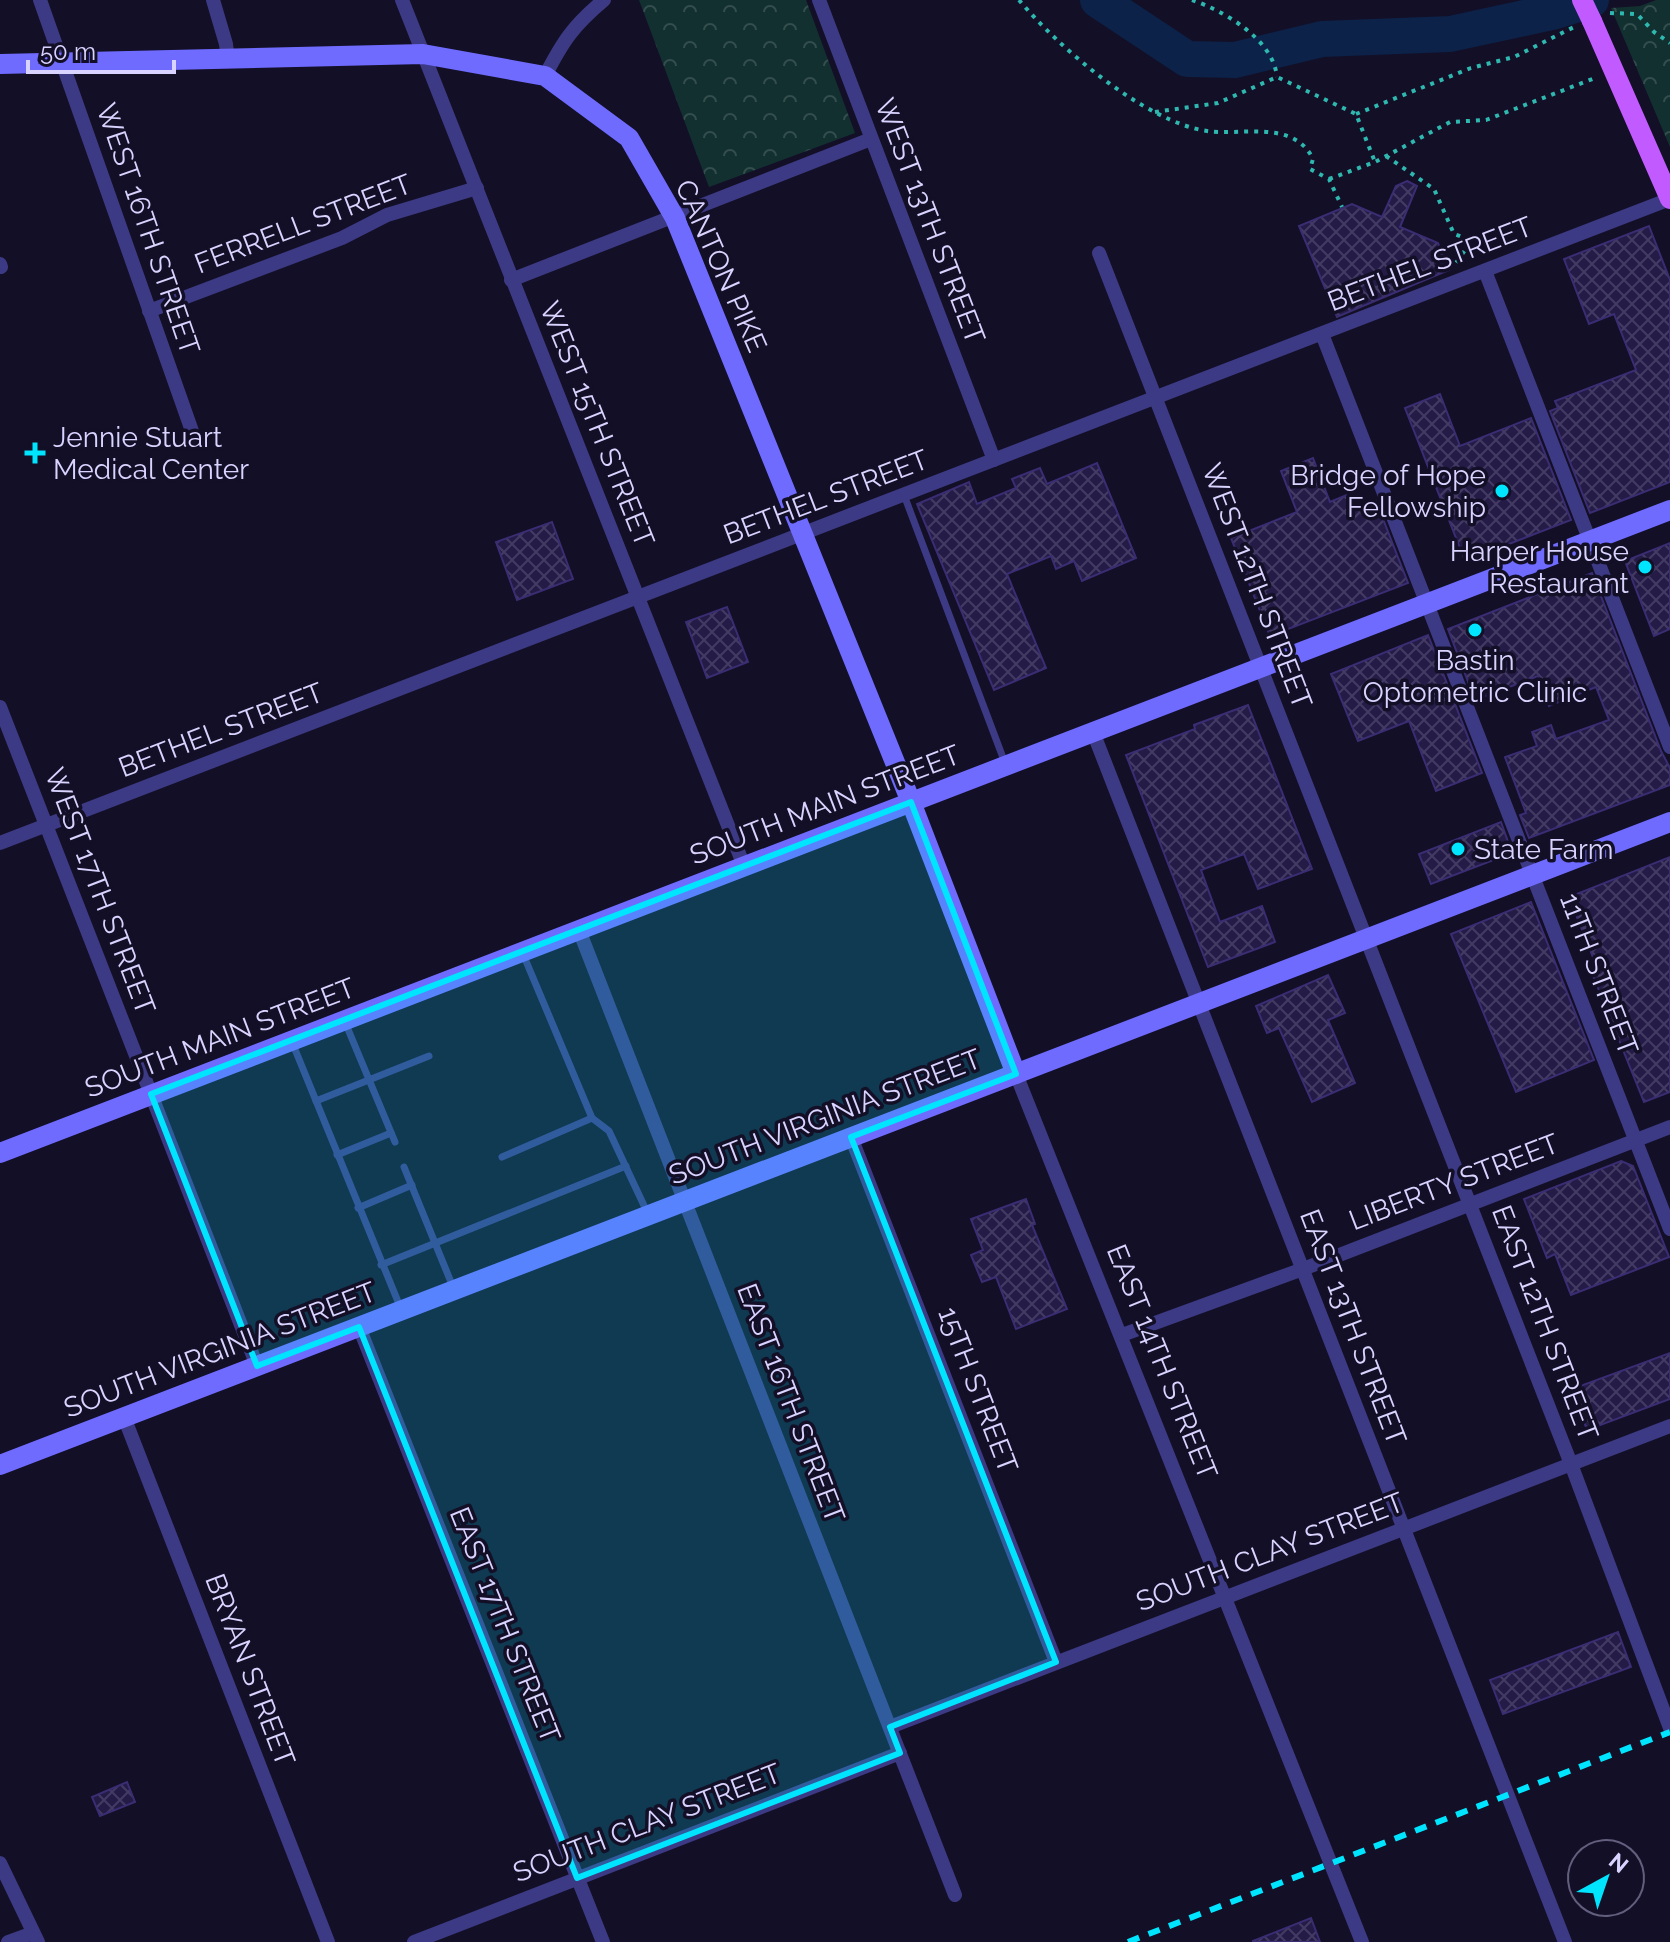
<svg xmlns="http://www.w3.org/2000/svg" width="1670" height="1942" viewBox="0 0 1670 1942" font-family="Raleway,sans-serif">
<defs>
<pattern id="park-crowns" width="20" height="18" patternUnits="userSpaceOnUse" patternTransform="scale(2)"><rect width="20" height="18" fill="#12302f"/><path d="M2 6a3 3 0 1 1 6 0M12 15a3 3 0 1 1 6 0" fill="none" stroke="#344d4e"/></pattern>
<pattern id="building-cross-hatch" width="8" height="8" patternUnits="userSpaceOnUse" patternTransform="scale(2)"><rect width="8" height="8" fill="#241b47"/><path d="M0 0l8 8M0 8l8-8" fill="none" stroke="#433b63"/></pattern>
</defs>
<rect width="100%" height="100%" fill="#130f26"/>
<g fill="url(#park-crowns)">
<path d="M639 0H806L855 133 709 187Z"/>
<path d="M1656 0H1670V147L1611 8 1640 6Z"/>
</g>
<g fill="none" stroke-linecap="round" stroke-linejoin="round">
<path stroke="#0c2248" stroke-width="36" d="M1098 0 1187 59 1235 60 1322 39 1450 34 1552 12 1591 0"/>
</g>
<g fill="url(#building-cross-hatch)" stroke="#3b2d73" stroke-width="2">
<path d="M1407 181 1417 186 1400 227 1438 243 1449 270 1337 317 1299 226 1352 204 1382 217 1396 186Z"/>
<path d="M1649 226 1670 280V482L1590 513 1550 411 1558 408 1555 401 1636 370 1614 314 1589 324 1564 259Z"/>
<path d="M1440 394 1460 446 1531 418 1571 520 1465 561 1405 408Z"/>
<path d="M1313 458 1330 502 1349 494 1355 509 1376 501 1408 583 1270 636 1231 538 1297 512 1281 471Z"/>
<path d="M1097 463 1136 558 1082 581 1074 561 1056 569 1051 556 1007 574 1046 668 994 690 917 504 969 482 977 504 1016 488 1012 479 1040 468 1047 484Z"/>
<path d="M552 522 573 579 517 600 496 542Z"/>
<path d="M1670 543V629L1654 636 1625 561Z"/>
<path d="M1592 573 1661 751 1670 768V785L1529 838 1520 815 1526 813 1505 757 1537 746 1532 732 1551 725 1556 739 1609 720 1596 687 1549 706 1538 676 1475 700 1448 629Z"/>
<path d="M727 607 748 662 707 678 686 622Z"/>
<path d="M1428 635 1482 773 1436 791 1409 721 1358 741 1331 674Z"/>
<path d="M1248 705 1312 869 1258 889 1244 854 1201 870 1220 922 1262 906 1275 942 1208 967 1126 755 1195 729 1194 725Z"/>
<path d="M1501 822 1512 853 1431 884 1419 854Z"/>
<path d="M1670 857V1092L1644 1102 1592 973 1598 970 1569 897Z"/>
<path d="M1531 902 1594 1060 1516 1092 1451 934Z"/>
<path d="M1328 975 1345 1013 1328 1020 1355 1083 1312 1102 1279 1028 1267 1033 1256 1006Z"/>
<path d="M1621 1161 1633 1166 1669 1257 1571 1295 1555 1254 1547 1258 1524 1199Z"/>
<path d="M1026 1199 1035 1224 1032 1225 1067 1309 1016 1329 996 1277 982 1282 971 1255 983 1250 971 1219Z"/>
<path d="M1670 1353V1399L1587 1430 1572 1389Z"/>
<path d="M1618 1632 1631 1667 1503 1714 1490 1680Z"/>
<path d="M127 1782 135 1802 100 1816 92 1797Z"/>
<path d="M1311 1918 1320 1942H1253V1941Z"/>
</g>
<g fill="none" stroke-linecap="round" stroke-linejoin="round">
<g stroke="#2fb8b0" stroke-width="4" stroke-dasharray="4 6" stroke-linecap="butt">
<path d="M1019 0C1058 47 1145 122 1207 131 1240 136 1294 119 1313 159L1310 169 1329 179 1342 207"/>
<path d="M1192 0C1224 11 1273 39 1277 77"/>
<path d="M1610 13 1637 14 1654 32 1670 43"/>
<path d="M1155 112 1218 103 1277 77 1356 114 1375 162"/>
<path d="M1356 114 1471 68 1514 57 1576 26"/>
<path d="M1386 156 1434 189 1454 234 1472 240 1456 263"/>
<path d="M1329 179 1375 162 1450 122 1486 120 1595 78"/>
</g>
<g stroke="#3d3a85" stroke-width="7">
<path d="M904 495 1005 763"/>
<path d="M523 954 592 1118 609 1131 648 1214"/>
<path d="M345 1022 395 1142"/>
<path d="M292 1042 401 1309"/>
<path d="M316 1101 429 1056"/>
<path d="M337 1155 391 1133"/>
<path d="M502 1157 592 1118"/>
<path d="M404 1167 453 1287"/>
<path d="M358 1208 412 1185"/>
<path d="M381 1265 626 1166"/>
</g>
<g stroke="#3d3a85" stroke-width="14">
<path d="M40 0 192 431"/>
<path d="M213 0 226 44 228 60"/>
<path d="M402 0 744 866"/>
<path d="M819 0 994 460"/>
<path d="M545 76C563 41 573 26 604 0"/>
<path d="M1099 253 1571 1464 1670 1728"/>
<path d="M0 264 1 267"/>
<path d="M1485 271 1670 747"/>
<path d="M511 280 871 139"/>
<path d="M149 311 342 238 387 215 477 188"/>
<path d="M1322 334 1670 1229"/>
<path d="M0 707 257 1366"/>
<path d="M1093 732 1565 1942"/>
<path d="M0 843 1670 199"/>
<path d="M579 930 955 1895"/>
<path d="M1016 1074 1362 1942"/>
<path d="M851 1137 1056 1662"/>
<path d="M359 1327 603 1942"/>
<path d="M1122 1335 1303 1269 1670 1127"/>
<path d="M124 1417 328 1942"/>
<path d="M890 1727 1670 1426"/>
<path d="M0 1863 38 1942"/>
<path d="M8 1942 33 1933"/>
<path d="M414 1942 900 1753"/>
</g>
<g stroke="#6f6bff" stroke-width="20">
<path d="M0 64 423 54 545 76 629 138 675 218 911 802 1016 1074"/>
<path d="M0 1153 1670 510"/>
<path d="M0 1465 1670 822"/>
</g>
<path stroke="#c25bff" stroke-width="20" d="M1592 21 1670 199"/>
<path stroke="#00e5ff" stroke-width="6" stroke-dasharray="12 10" stroke-linecap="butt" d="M1128 1942 1670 1732"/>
<path stroke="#c25bff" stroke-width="20" d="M1582 0 1592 21"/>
</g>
<path fill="#00e5ff" fill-opacity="0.2" stroke="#00e5ff" stroke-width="6" stroke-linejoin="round" d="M911 802 1016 1074 851 1137 1056 1662 890 1727 900 1753 577 1878 359 1327 257 1366 151 1094Z"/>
<g fill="#00e5ff" stroke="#130f26" stroke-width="3">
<path d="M31 441h8v8h8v8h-8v8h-8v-8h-8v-8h8z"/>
<circle cx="1502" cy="491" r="8"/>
<circle cx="1645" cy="567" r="8"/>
<circle cx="1475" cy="630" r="8"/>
<circle cx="1458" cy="849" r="8"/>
</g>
<g text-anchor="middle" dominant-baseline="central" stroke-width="7" stroke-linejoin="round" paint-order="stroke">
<g font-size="28" fill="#d9d4ff" stroke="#130f26">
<text transform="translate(930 221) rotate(69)">WEST 13TH STREET</text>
<text transform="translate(303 224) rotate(-21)">FERRELL STREET</text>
<text transform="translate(148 229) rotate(71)">WEST 16TH STREET</text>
<text transform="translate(1430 264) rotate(-21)">BETHEL STREET</text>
<text transform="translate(721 266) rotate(66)">CANTON PIKE</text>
<text transform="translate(597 424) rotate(68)">WEST 15TH STREET</text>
<text transform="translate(826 497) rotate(-21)">BETHEL STREET</text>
<text transform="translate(1257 586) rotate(69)">WEST 12TH STREET</text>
<text transform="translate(221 730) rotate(-21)">BETHEL STREET</text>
<text transform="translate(825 805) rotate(-21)">SOUTH MAIN STREET</text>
<text transform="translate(100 891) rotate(69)">WEST 17TH STREET</text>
<text transform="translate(1599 974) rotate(69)">11TH STREET</text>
<text transform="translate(220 1038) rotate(-21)">SOUTH MAIN STREET</text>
<text transform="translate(825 1117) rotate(-21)">SOUTH VIRGINIA STREET</text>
<text transform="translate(1454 1182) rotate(-21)">LIBERTY STREET</text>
<text transform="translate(1545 1323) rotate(69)">EAST 12TH STREET</text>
<text transform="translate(1353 1327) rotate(69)">EAST 13TH STREET</text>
<text transform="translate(220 1350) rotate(-21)">SOUTH VIRGINIA STREET</text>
<text transform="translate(1162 1362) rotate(68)">EAST 14TH STREET</text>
<text transform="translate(978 1390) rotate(69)">15TH STREET</text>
<text transform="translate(791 1403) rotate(69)">EAST 16TH STREET</text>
<text transform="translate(1270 1552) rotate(-21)">SOUTH CLAY STREET</text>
<text transform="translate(505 1625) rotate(68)">EAST 17TH STREET</text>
<text transform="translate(250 1670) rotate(69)">BRYAN STREET</text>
<text transform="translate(647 1823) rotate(-21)">SOUTH CLAY STREET</text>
</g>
<g font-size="28" fill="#d9d4ff" stroke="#130f26" text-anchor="start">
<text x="53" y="437">Jennie Stuart<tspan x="53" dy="32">Medical Center</tspan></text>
<text x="1486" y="475" text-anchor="end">Bridge of Hope<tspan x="1486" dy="32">Fellowship</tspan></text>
<text x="1629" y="551" text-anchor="end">Harper House<tspan x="1629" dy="32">Restaurant</tspan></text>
<text x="1475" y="660" text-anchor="middle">Bastin<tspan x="1475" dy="32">Optometric Clinic</tspan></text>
<text x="1474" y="849">State Farm</text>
</g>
</g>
<g transform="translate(1606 1878) rotate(40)"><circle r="38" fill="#130f26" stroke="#625e7d" stroke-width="2"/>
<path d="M0-6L14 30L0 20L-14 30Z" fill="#00e5ff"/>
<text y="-12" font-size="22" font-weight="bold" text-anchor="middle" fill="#d9d4ff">N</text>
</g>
<path d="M28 60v12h146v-12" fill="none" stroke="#d9d4ff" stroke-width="4"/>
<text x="40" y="60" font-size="24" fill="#d9d4ff" stroke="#130f26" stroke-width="6" paint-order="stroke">50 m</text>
</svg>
